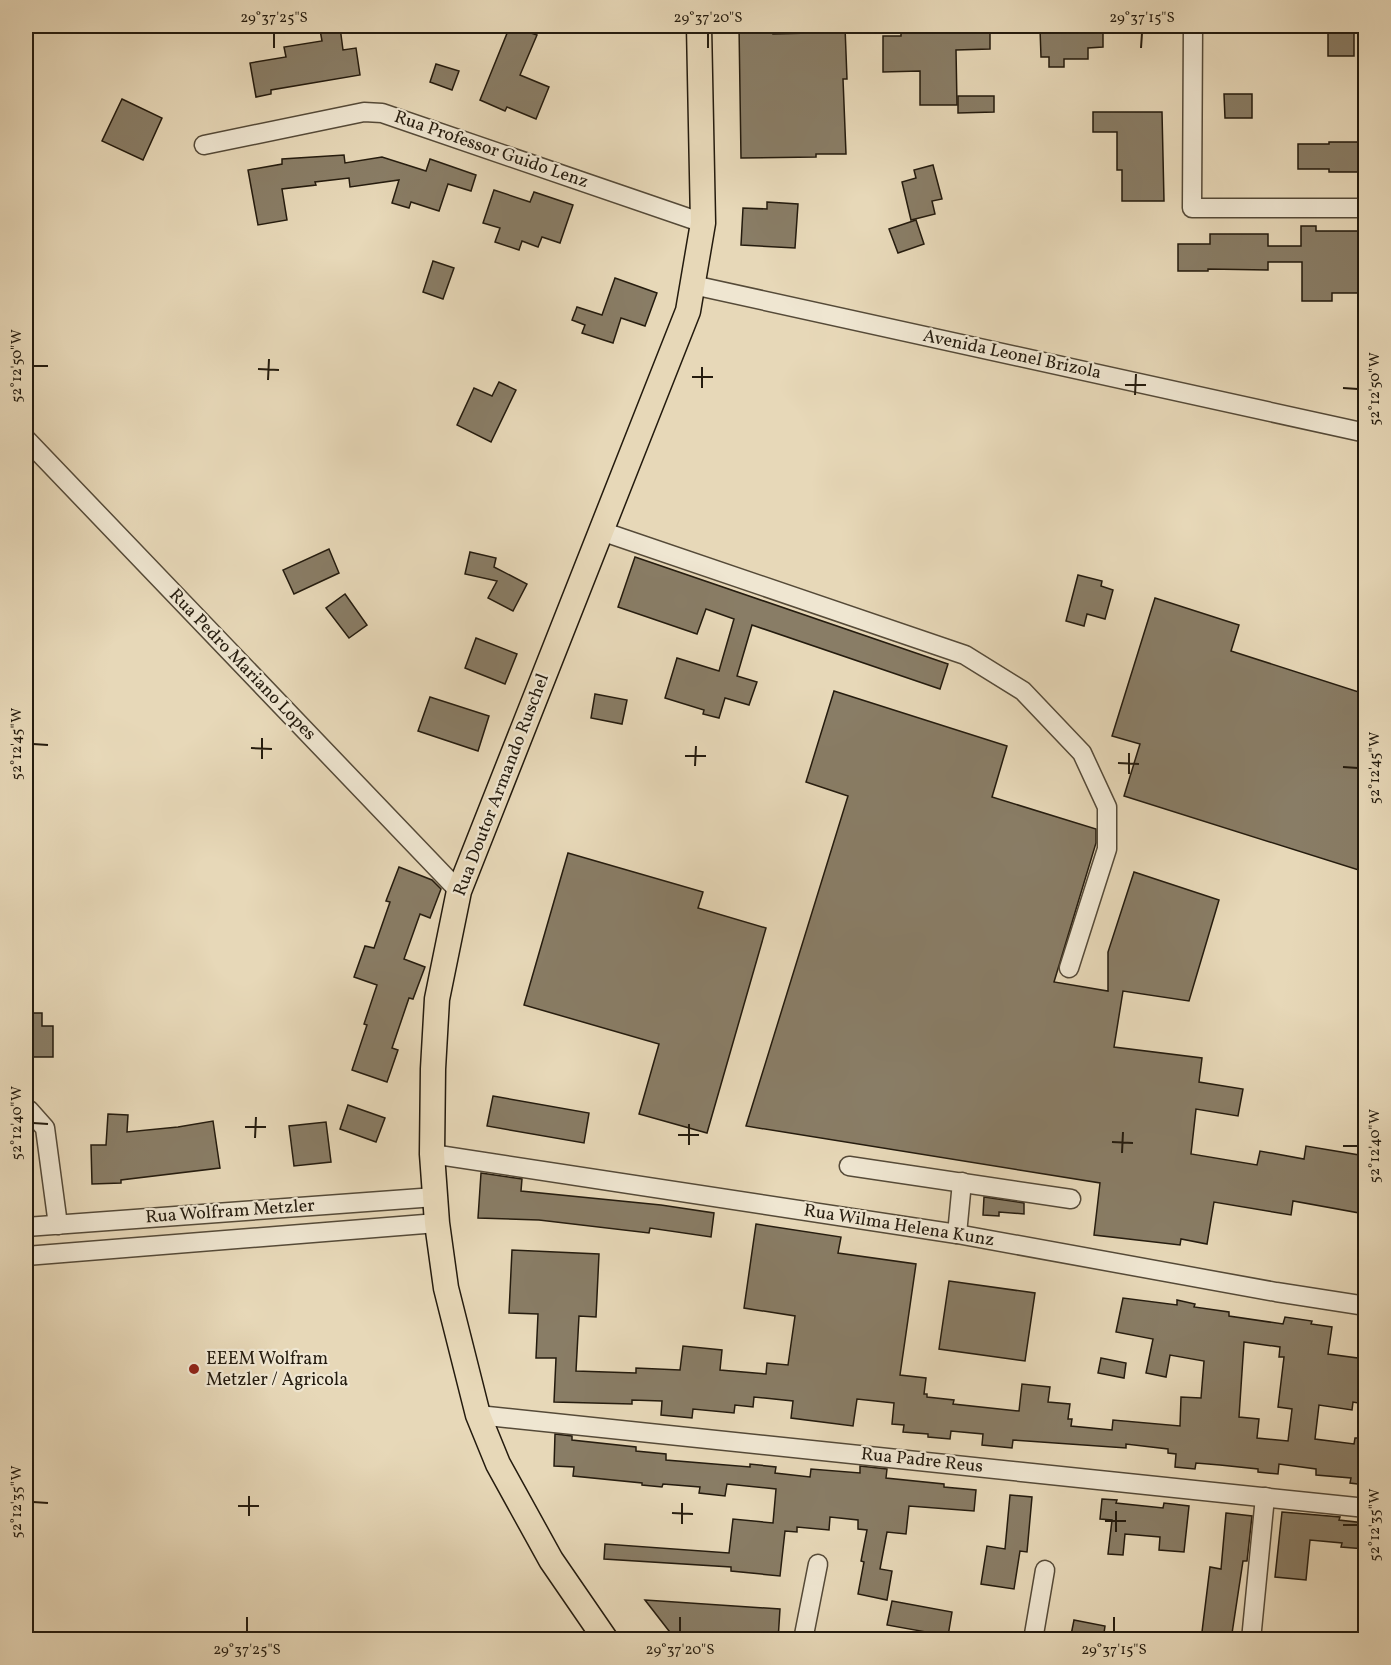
<svg xmlns="http://www.w3.org/2000/svg" width="1391" height="1665" viewBox="0 0 1391 1665" font-family="Vollkorn,serif">
<rect width="100%" height="100%" fill="#e7d8b8"/>
<filter id="stains"><feTurbulence type="fractalNoise" baseFrequency=".00333" numOctaves="4"/><feColorMatrix values="0 0 0 0 .2 0 0 0 0 .09 0 0 0 0 .02 0 0 0 .5 -.17"/></filter>
<radialGradient id="worn" r=".72"><stop offset=".6" stop-color="#630" stop-opacity="0"/><stop offset="1" stop-color="#630" stop-opacity=".3"/></radialGradient>
<g fill="#897d66" stroke="#241b0e" stroke-width="1.5" fill-rule="evenodd">
<path d="M510 26 537 35 520 75 549 87 536 119 507 107 505 111 480 100Z"/>
<path d="M739 26H773V34L810 33V28L845 27 847 79H843L846 154H816V157L741 158Z"/>
<path d="M990 26V49L956 50 957 105H920V71L883 72V36H901V27Z"/>
<path d="M1065 26H1103V47L1088 48V59H1064V67H1049V57H1041L1040 29H1065Z"/>
<rect x="1328" y="26" width="26" height="30"/>
<path d="M340 27 343 50 356 48 360 75 271 90V94L256 97 250 63 286 57 284 47 322 41 320 30Z"/>
<path d="M436 64 459 71 452 90 430 82Z"/>
<path d="M1224 94H1252V118H1225Z"/>
<path d="M958 96H994V112L958 113Z"/>
<path d="M122 99 162 118 143 160 102 141Z"/>
<path d="M1093 112H1162L1164 201H1122V170H1117V132H1093Z"/>
<path d="M1329 142H1365V157H1358V172H1329V169H1298V144H1329Z"/>
<path d="M344 155 345 163 382 157 426 171 430 159 476 175 471 191 448 184 439 211 411 202 409 208 392 203 399 180 350 187 349 178 315 182 316 185 282 189 287 220 258 225 248 170 282 164V159Z"/>
<path d="M933 165 942 199 932 201 935 214 911 220 902 182 916 178 914 170Z"/>
<path d="M494 190 530 202 534 192 573 205 560 243 542 237 538 247 522 241 519 250 495 242 500 228 483 223Z"/>
<path d="M767 202 798 204 795 248 741 245 743 208 767 209Z"/>
<path d="M916 220 924 244 898 253 889 229Z"/>
<path d="M1301 226H1316V231H1362V293H1332V301H1302V262H1268V270L1208 269V271H1178V244H1210V234H1268V246H1301Z"/>
<path d="M433 261 454 268 443 299 423 292Z"/>
<path d="M615 278 657 293 645 326 621 318 613 343 582 333 585 325 572 320 577 307 602 315Z"/>
<path d="M499 382 516 390 491 442 457 425 474 388 492 396Z"/>
<path d="M329 549 339 573 294 594 283 570Z"/>
<path d="M470 552 496 558 494 567 527 584 513 611 488 598 497 581 465 574Z"/>
<path d="M635 557 948 664 940 689 752 625 737 676 757 682 749 705 725 698 719 718 703 714 704 710 665 698 677 658 719 671 734 619 706 609 697 634 618 607Z"/>
<path d="M1078 575 1102 581 1101 586 1113 590 1105 619 1087 614 1084 626 1066 621Z"/>
<path d="M345 594 367 625 349 638 326 608Z"/>
<path d="M1155 598 1239 625 1231 651 1365 694V872L1124 796 1140 744 1112 736Z"/>
<path d="M476 638 517 654 505 684 465 668Z"/>
<path d="M834 691 1007 746 992 797 1096 829V843L1054 982 1108 991V952L1134 872 1219 900 1189 1001 1123 991 1114 1047 1202 1058 1199 1082 1243 1089 1238 1116 1196 1109 1191 1154 1257 1165 1260 1151 1304 1159 1306 1146 1365 1156V1214L1293 1201 1291 1215 1214 1202 1207 1244 1181 1239 1180 1245 1094 1235 1100 1183 746 1126 848 796 806 782Z"/>
<path d="M595 694 627 700 622 724 591 718Z"/>
<path d="M430 697 489 716 478 751 418 731Z"/>
<path d="M568 853 703 892 698 908 766 928 707 1133 639 1114 659 1044 524 1005Z"/>
<path d="M399 867 432 880 441 889 430 918 420 914 404 959 425 967 413 999 409 998 392 1048 398 1050 387 1082 352 1070 367 1025 364 1024 377 985 354 977 365 946 374 948 390 902 386 901Z"/>
<path d="M26 1013H42V1026H53V1057H26Z"/>
<path d="M493 1096 589 1113 584 1143 487 1126Z"/>
<path d="M348 1105 385 1118 376 1142 340 1129Z"/>
<path d="M108 1114 128 1115 127 1132 178 1127 213 1121 220 1168 121 1180V1183L92 1184 91 1145H106Z"/>
<path d="M326 1122 331 1162 294 1166 289 1126Z"/>
<path d="M481 1173 522 1179 521 1191 661 1205 714 1213 711 1237 650 1228 649 1233 539 1220 478 1218Z"/>
<path d="M984 1197 1024 1203V1214L999 1212V1216L983 1215Z"/>
<path d="M756 1224 841 1237 838 1253 916 1264 900 1375 926 1378 924 1394H927V1397L954 1400 953 1404 1019 1411 1022 1384 1050 1387 1048 1402 1070 1404 1068 1419H1072L1071 1426 1112 1430 1113 1420 1180 1426 1181 1397 1201 1398 1204 1361 1170 1355 1166 1377 1146 1373 1153 1339 1116 1332 1123 1298 1177 1305V1300L1195 1304 1194 1307 1229 1312V1316L1283 1324 1285 1317 1312 1321 1311 1324 1332 1327 1328 1354 1365 1359V1404L1353 1402 1352 1410 1319 1405 1315 1439 1354 1444 1355 1438H1365V1485L1350 1483 1351 1478 1316 1475V1469L1279 1464 1278 1474 1258 1472V1469L1220 1465 1196 1463 1195 1469 1175 1467 1176 1454 1168 1453V1449L1126 1444V1448L1013 1440 1012 1448 982 1445 983 1434 951 1431 950 1439 928 1437V1434L903 1432 904 1425 892 1424 894 1403 857 1399 853 1426 791 1418 793 1401 754 1397 753 1407 735 1405 734 1413 693 1409 692 1418 661 1415 662 1401 632 1400V1404L554 1402 556 1358H536L538 1314 509 1313 512 1250 599 1254 596 1317 579 1316 576 1371 636 1373V1368L680 1370 683 1346 722 1350 720 1370 766 1374 767 1363 788 1365 795 1316 744 1308ZM1244 1342 1280 1347 1279 1357H1284L1278 1407 1292 1409 1288 1441 1257 1438 1259 1419 1239 1417Z"/>
<path d="M949 1281 1035 1293 1025 1361 939 1349Z"/>
<path d="M1101 1358 1126 1363 1124 1378 1098 1373Z"/>
<path d="M555 1434 572 1436V1440L636 1447V1451L666 1454V1460L750 1467V1464L776 1467 775 1473 810 1477 811 1469 860 1473V1466L887 1469 886 1478 944 1484V1487L976 1490 974 1511 909 1506 906 1534 887 1532 880 1569 892 1571 887 1600 858 1594 864 1562 861 1561 867 1530 858 1529V1520L830 1517 829 1530 797 1527V1532L785 1531 780 1576 731 1571V1567L604 1559 605 1544 729 1553 733 1519 773 1523 776 1489 727 1484 725 1496 699 1493 700 1487 663 1484 662 1487 642 1485V1483L573 1476 574 1467 554 1466Z"/>
<path d="M1010 1495 1032 1497 1027 1552 1020 1551 1014 1589 981 1584 987 1546 1005 1549Z"/>
<path d="M1102 1499 1117 1500 1116 1503 1163 1508 1164 1503 1189 1506 1184 1552 1159 1550 1160 1537 1125 1534 1123 1555 1108 1554 1112 1520 1100 1519Z"/>
<path d="M1282 1512 1340 1517 1339 1520 1365 1523V1549L1341 1547 1342 1543 1310 1540 1306 1580 1275 1577Z"/>
<path d="M1226 1513 1252 1516 1247 1561H1243L1231 1640H1201L1210 1567 1221 1569Z"/>
<path d="M645 1600 780 1609 778 1640H676Z"/>
<path d="M892 1601 952 1612 948 1636 887 1625Z"/>
<path d="M1074 1620 1105 1626 1103 1640H1070Z"/>
</g>
<g fill="none" stroke-linecap="round" stroke-linejoin="round">
<defs>
<g id="minor">
<path d="M1193 26 1192 208H1366"/>
<path d="M204 145 364 112 382 113 703 223"/>
<path d="M693 285 1366 433"/>
<path d="M26 439 459 891"/>
<path d="M601 531 965 655 1023 691 1082 753 1107 807V849L1069 968"/>
<path d="M26 1110H29L45 1128 58 1225"/>
<path d="M432 1154 957 1234 1276 1292 1366 1306"/>
<path d="M849 1166 1071 1199"/>
<path d="M26 1227 435 1197"/>
<path d="M957 1234 962 1182"/>
<path d="M26 1256 437 1223"/>
<path d="M478 1415 1366 1508"/>
<path d="M803 1640 818 1564"/>
<path d="M1033 1640 1045 1570"/>
<path d="M1251 1640 1265 1497"/>
</g>
<path id="major" d="M606 1640 551 1560 498 1464 478 1415 446 1288 437 1223 432 1154 433 1069 437 999 459 891 688 311 703 223 699 26"/>
</defs>
<use href="#minor" stroke="#554a38" stroke-width="21"/>
<use href="#major" stroke="#241b0e" stroke-width="27"/>
<use href="#minor" stroke="#efe6d1" stroke-width="18"/>
<use href="#major" stroke="#e7d8b8" stroke-width="24"/>
</g>
<path fill="none" stroke="#241b0e" stroke-width="2" d="M274 48V33M708 48V33M1141 48 1142 33M33 366H48M258 369 279 370M692 377H713M268 380 269 359M1125 385H1146M702 388V367M1343 388 1358 389M1135 395 1136 374M33 744 48 745M251 748 272 749M685 756H706M262 759V738M1118 763 1139 764M695 766 696 746M1343 767 1358 768M1129 774V753M33 1123 48 1124M245 1127H266M678 1135H699M255 1138 256 1117M1112 1142 1133 1143M689 1145V1124M1343 1146H1358M1122 1153 1123 1132M33 1502 48 1503M238 1506H259M672 1513 693 1514M249 1516V1496M1105 1521H1126M682 1524V1503M1343 1525H1358M1116 1532V1511M247 1632V1617M680 1632V1617M1114 1632V1617"/>
<circle fill="#8f2418" stroke="#efe6d1" stroke-width="2" cx="194" cy="1369" r="6"/>
<g text-anchor="middle" dominant-baseline="central" stroke-width="4.5" stroke-linejoin="round" paint-order="stroke">
<g font-size="18" fill="#241b0e" stroke="#efe6d1">
<text transform="translate(491 150) rotate(19)">Rua Professor Guido Lenz</text>
<text transform="translate(1012 355) rotate(12)">Avenida Leonel Brizola</text>
<text transform="translate(242 665) rotate(46)">Rua Pedro Mariano Lopes</text>
<text transform="translate(502 785) rotate(-69)">Rua Doutor Armando Ruschel</text>
<text transform="translate(230 1212) rotate(-4)">Rua Wolfram Metzler</text>
<text transform="translate(899 1226) rotate(9)">Rua Wilma Helena Kunz</text>
<text transform="translate(922 1461) rotate(6)">Rua Padre Reus</text>
</g>
<g font-size="18" fill="#241b0e" stroke="#efe6d1" text-anchor="start">
<text x="206" y="1359">EEEM Wolfram<tspan x="206" dy="21">Metzler / Agricola</tspan></text>
</g>
</g>
<rect width="1391" height="1665" fill="none" stroke="#e7d8b8" stroke-width="66"/>
<rect x="33" y="33" width="1325" height="1599" fill="none" stroke="#241b0e" stroke-width="2"/>
<g font-size="15" text-anchor="middle" fill="#241b0e">
<text x="274" y="22">29°37'25"S</text>
<text x="708" y="22">29°37'20"S</text>
<text x="1142" y="22">29°37'15"S</text>
<text transform="translate(16 366) rotate(-90)" y="5">52°12'50"W</text>
<text transform="translate(1374 389) rotate(-90)" y="5">52°12'50"W</text>
<text transform="translate(16 744) rotate(-90)" y="5">52°12'45"W</text>
<text transform="translate(1374 768) rotate(-90)" y="5">52°12'45"W</text>
<text transform="translate(16 1123) rotate(-90)" y="5">52°12'40"W</text>
<text transform="translate(1374 1146) rotate(-90)" y="5">52°12'40"W</text>
<text transform="translate(16 1502) rotate(-90)" y="5">52°12'35"W</text>
<text transform="translate(1374 1525) rotate(-90)" y="5">52°12'35"W</text>
<text x="247" y="1654">29°37'25"S</text>
<text x="680" y="1654">29°37'20"S</text>
<text x="1114" y="1654">29°37'15"S</text>
</g>
<rect width="100%" height="100%" filter="url(#stains)"/>
<rect width="100%" height="100%" fill="url(#worn)"/>
</svg>
